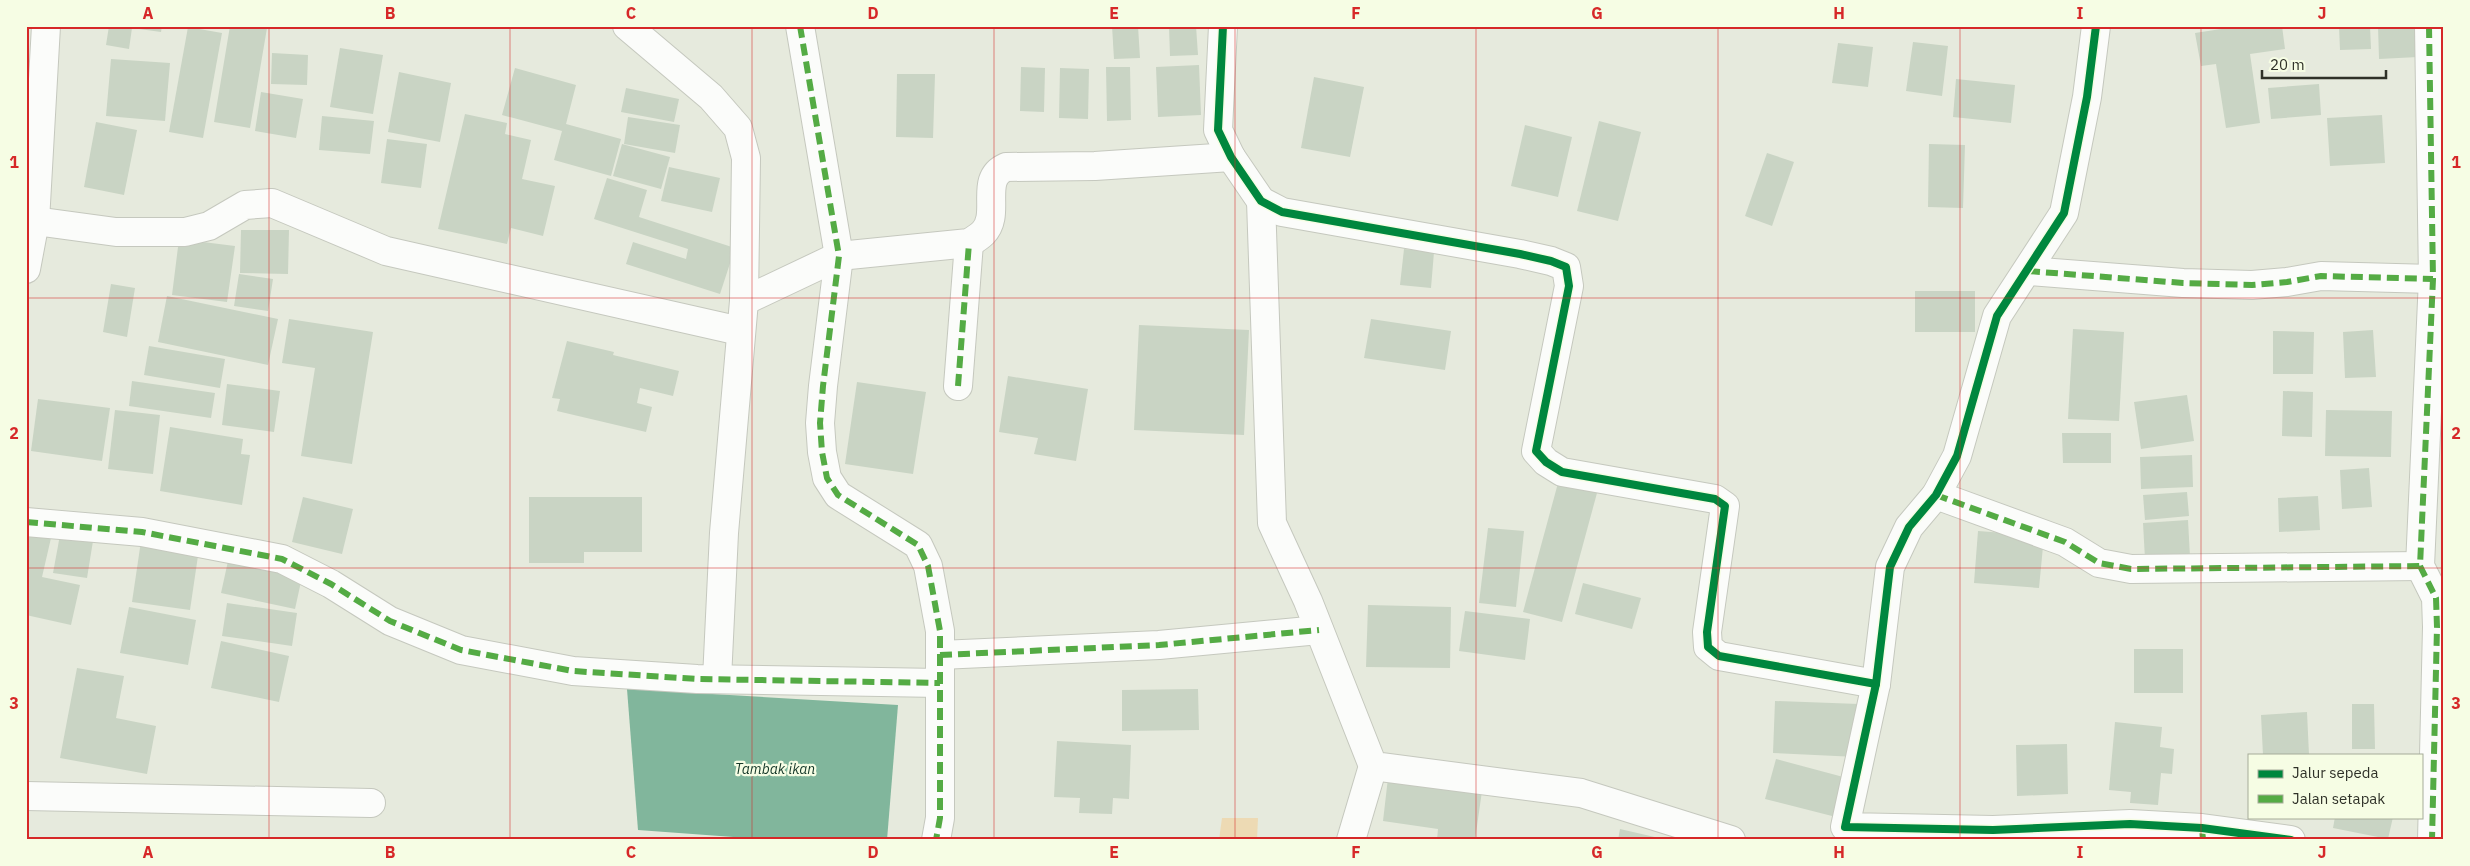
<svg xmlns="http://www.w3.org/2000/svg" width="2470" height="866" viewBox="0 0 2470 866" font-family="'IBM Plex Sans',sans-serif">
<rect width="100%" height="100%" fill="#e6eadd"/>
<path fill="#eddab4" d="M1222 818H1258L1257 840H1219Z"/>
<path fill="#81b69c" d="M627 689 898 705 887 840H773L638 830Z"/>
<g fill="#c9d4c4">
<path d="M109 26H162L161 32 132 28 129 49 106 45Z"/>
<path d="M230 26 267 28 250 128 214 122Z"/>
<path d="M1112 26H1138L1140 58 1114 59Z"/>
<path d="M1169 26H1196L1198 55 1170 56Z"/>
<path d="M2221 26H2282L2285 49 2250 54 2260 123 2226 128 2216 64 2201 66 2195 33 2221 29Z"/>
<path d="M2339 26H2370L2371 49 2340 50Z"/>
<path d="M2378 26H2416L2418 57 2379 59Z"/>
<path d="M188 27 222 33 203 138 169 132Z"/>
<path d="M1913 42 1948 46 1942 96 1906 91Z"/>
<path d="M1838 43 1873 47 1868 87 1832 83Z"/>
<path d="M340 48 383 55 373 114 330 107Z"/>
<path d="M272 53 308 55 307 85 271 84Z"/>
<path d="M111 59 170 63 165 121 106 116Z"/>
<path d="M1199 65 1201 115 1158 117 1156 67Z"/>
<path d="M1021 67 1045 68 1044 112 1020 111Z"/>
<path d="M1106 67H1130L1131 120 1107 121Z"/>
<path d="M515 68 576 85 566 124 621 139 611 176 554 160 562 131 502 115Z"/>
<path d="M1060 68 1089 69 1088 119 1059 118Z"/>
<path d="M399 72 451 83 440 142 388 132Z"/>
<path d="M897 74H935L933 138 896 137Z"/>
<path d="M1314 77 1364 87 1350 157 1301 148Z"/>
<path d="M1956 79 2015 85 2011 123 1953 117Z"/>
<path d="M2319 84 2321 115 2271 119 2268 88Z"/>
<path d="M626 88 679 99 674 122 621 112Z"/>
<path d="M261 92 303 99 296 138 255 131Z"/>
<path d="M465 114 507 123 505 134 531 140 522 179 555 186 543 236 511 228 507 244 438 229Z"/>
<path d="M2382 115 2385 163 2330 166 2327 118Z"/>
<path d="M322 116 374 121 370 154 319 150Z"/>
<path d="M628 117 680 125 675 153 624 144Z"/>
<path d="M1599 121 1641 132 1618 221 1577 211Z"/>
<path d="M96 122 137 130 124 195 84 187Z"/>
<path d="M1525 125 1572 137 1558 197 1511 186Z"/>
<path d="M387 139 427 144 421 188 381 183Z"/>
<path d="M622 144 670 157 661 189 613 176Z"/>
<path d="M1929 144 1965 145 1963 208 1928 207Z"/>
<path d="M1767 153 1794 162 1772 226 1745 216Z"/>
<path d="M669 167 720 178 712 212 661 201Z"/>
<path d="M607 178 647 190 639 217 735 248 720 294 626 264 633 242 686 259 688 249 594 219Z"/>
<path d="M241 230H289L288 274 240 273Z"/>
<path d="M179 239 235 246 227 302 172 295Z"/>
<path d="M1404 249 1434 252 1431 288 1400 285Z"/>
<path d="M239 274 273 279 268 311 234 306Z"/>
<path d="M111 284 135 288 127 337 103 332Z"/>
<rect x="1915" y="291" width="60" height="41"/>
<path d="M167 296 278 319 268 365 158 342Z"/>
<path d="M289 319 373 332 352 464 301 456 315 368 282 363Z"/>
<path d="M1371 319 1451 331 1445 370 1364 358Z"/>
<path d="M1139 325 1249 330 1244 435 1134 430Z"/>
<path d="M2073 329 2124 332 2119 421 2068 419Z"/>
<path d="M2373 330 2376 377 2345 378 2343 332Z"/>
<path d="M2273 331 2314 332 2313 374H2273Z"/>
<path d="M567 341 614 352 613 355 679 371 673 396 640 388 637 403 652 407 646 432 557 411 560 399 552 398Z"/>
<path d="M149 346 225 359 220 388 144 375Z"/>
<path d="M1008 376 1088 389 1076 461 1034 454 1038 438 999 432Z"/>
<path d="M132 381 215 393 211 418 129 406Z"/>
<path d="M857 382 926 392 913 474 845 464Z"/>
<path d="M227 384 280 391 274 432 222 425Z"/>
<path d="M2283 391 2313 392 2312 437 2282 436Z"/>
<path d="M2187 395 2194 441 2141 449 2134 402Z"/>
<path d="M38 399 110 408 102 461 31 451Z"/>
<path d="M115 410 160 415 153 474 108 469Z"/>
<path d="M2326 410 2392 411 2391 457 2325 456Z"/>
<path d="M170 427 243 439 241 454 250 455 242 505 160 491Z"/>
<path d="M2062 433H2111V463H2063Z"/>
<path d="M2192 455 2193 487 2141 489 2140 457Z"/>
<path d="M2369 468 2372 507 2342 509 2340 470Z"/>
<path d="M1558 483 1597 493 1562 622 1523 612Z"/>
<path d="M2187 492 2189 516 2145 520 2143 495Z"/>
<path d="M2318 496 2320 530 2279 532 2278 498Z"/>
<path d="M303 497 353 509 342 554 292 542Z"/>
<path d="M529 497H642V552H584V563H529Z"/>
<path d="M2188 520 2190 557 2145 559 2143 523Z"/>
<path d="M1488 528 1524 531 1516 607 1479 603Z"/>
<path d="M1978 531 2044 536 2039 588 1974 583Z"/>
<path d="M26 532 51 538 42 577 80 585 71 625 26 615Z"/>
<path d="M60 535 93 541 87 578 53 573Z"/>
<path d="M141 541 199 549 190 610 132 602Z"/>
<path d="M228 561 302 577 295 609 221 593Z"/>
<path d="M1583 583 1641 598 1632 629 1575 614Z"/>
<path d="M227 603 297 613 292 646 222 636Z"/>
<path d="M1368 605 1451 607 1450 668 1366 667Z"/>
<path d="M129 607 196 620 188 665 120 653Z"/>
<path d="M1465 611 1530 619 1525 660 1459 651Z"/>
<path d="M221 641 289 656 279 702 211 688Z"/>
<rect x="2134" y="649" width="49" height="44"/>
<path d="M77 668 124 676 116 718 156 726 147 774 60 758Z"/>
<path d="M1198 689 1199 730 1122 731V690Z"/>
<path d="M1775 701 1859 704 1857 757 1773 753Z"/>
<path d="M2352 704H2374L2375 749H2352Z"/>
<path d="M2307 712 2309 755H2263L2261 715Z"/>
<path d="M2115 722 2162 727 2160 747 2174 749 2172 774 2161 773 2158 805 2130 803 2131 792 2109 790Z"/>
<path d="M1057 741 1131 745 1129 799 1113 798 1112 814 1079 813 1080 798 1054 797Z"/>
<path d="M2067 744 2068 794 2017 796 2016 745Z"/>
<path d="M1776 759 1847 778 1836 817 1765 799Z"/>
<path d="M1388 778 1482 791 1475 840H1437L1438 829 1383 821Z"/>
<path d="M2335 817H2393L2388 839 2333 828Z"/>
<path d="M1620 829 1659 838V840H1618Z"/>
</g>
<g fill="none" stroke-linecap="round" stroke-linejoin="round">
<defs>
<g id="street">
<path d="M627 26 711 97 738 128 746 158 744 301 724 533 717 679"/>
<path d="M800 26 839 256 823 386 820 423 822 452 827 478 838 495 918 545 928 566 940 631V818L936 840"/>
<path d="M1223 26 1218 130 1231 157 1261 201 1282 212 1520 254 1551 261 1566 267 1569 286 1536 451 1546 462 1562 472 1715 499 1725 506 1707 632 1708 647 1719 656 1876 684"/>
<path d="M2096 26 2087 97 2064 213 1997 316 1957 456 1936 495 1909 527 1890 567 1876 684 1845 827 1993 830 2130 824 2202 828 2291 840"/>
<path d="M2429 26 2433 279 2420 566 2436 598 2437 627 2432 840"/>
<path d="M1261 201 1272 523 1308 601 1373 766 1581 793 1731 840"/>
<path d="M35 221 116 232H185L209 226 245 205 272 203 386 251 740 331"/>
<path d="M26 269 35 221 46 26"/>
<path d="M2028 271 2183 283 2252 285 2287 282 2321 276 2433 279"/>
<path d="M744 301 839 256 969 243C974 240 979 237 983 233 1002 214 978 179 1006 167L1095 166 1231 157"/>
<path d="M958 386 969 243"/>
<path d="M1936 495 2065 542 2099 563 2131 569 2420 566"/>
<path d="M26 522 142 532 282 559 331 584 390 621 461 650 573 671 697 679 940 683"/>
<path d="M940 655 1159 645 1319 630"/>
<path d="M26 796 371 803"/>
<path d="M1351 840 1373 766"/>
</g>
</defs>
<use href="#street" stroke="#c5c8be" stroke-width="30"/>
<use href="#street" stroke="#fbfcfa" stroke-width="28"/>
<g stroke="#54ab44" stroke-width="6" stroke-dasharray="12 6" stroke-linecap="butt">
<path d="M800 26 839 256 823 386 820 423 822 452 827 478 838 495 918 545 928 566 940 631V818L936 840"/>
<path d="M2429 26 2433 279 2420 566 2436 598 2437 627 2432 840"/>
<path d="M2028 271 2183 283 2252 285 2287 282 2321 276 2433 279"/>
<path d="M958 386 969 243"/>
<path d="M1936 495 2065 542 2099 563 2131 569 2420 566"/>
<path d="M26 522 142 532 282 559 331 584 390 621 461 650 573 671 697 679 940 683"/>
<path d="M940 655 1159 645 1319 630"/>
<path d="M2202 828 2203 840"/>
</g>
<defs>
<g id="cycleway">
<path d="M1223 26 1218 130 1231 157 1261 201 1282 212 1520 254 1551 261 1566 267 1569 286 1536 451 1546 462 1562 472 1715 499 1725 506 1707 632 1708 647 1719 656 1876 684"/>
<path d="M2096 26 2087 97 2064 213 1997 316 1957 456 1936 495 1909 527 1890 567 1876 684 1845 827 1993 830 2130 824 2202 828 2291 840"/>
</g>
</defs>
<use href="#cycleway" stroke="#f6fde4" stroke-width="11"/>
<use href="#cycleway" stroke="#00873e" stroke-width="8"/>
</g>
<path fill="none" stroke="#d62828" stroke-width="1" stroke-opacity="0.55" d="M269 26V840M510 26V840M752 26V840M994 26V840M1235 26V840M1476 26V840M1718 26V840M1960 26V840M2201 26V840M26 298H2444M26 568H2444"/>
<g text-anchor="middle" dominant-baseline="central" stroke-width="4.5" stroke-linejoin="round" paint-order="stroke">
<g font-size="14" font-style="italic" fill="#143728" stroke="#f6fde4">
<text x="775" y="769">Tambak ikan</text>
</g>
</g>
<rect width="2470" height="866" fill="none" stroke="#f6fde4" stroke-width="55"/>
<rect x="2248" y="754" width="175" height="65" fill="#f6fde4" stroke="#a6ab99"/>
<rect x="2258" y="770" width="25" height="8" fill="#00873e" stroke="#a6ab99"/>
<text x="2292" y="778" font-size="15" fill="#2f3128">Jalur sepeda</text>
<rect x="2258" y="795" width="25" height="8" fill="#54ab44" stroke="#a6ab99"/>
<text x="2292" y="804" font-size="15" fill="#2f3128">Jalan setapak</text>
<path d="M2262 70v8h124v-8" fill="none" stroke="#2f3128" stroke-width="2.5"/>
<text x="2270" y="70" font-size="15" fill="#2f3128" stroke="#f6fde4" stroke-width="4" paint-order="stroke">20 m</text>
<rect x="28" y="28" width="2414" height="810" fill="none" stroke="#d62828" stroke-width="2"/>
<g font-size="16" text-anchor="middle" font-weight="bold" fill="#d62828">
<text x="148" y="19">A</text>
<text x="390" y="19">B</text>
<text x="631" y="19">C</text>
<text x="873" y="19">D</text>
<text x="1114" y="19">E</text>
<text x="1356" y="19">F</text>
<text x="1597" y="19">G</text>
<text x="1839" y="19">H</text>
<text x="2080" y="19">I</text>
<text x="2322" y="19">J</text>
<text x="14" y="168">1</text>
<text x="2456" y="168">1</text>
<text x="14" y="439">2</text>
<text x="2456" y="439">2</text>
<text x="14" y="709">3</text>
<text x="2456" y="709">3</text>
<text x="148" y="858">A</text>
<text x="390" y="858">B</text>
<text x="631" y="858">C</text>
<text x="873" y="858">D</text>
<text x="1114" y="858">E</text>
<text x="1356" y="858">F</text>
<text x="1597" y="858">G</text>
<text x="1839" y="858">H</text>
<text x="2080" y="858">I</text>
<text x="2322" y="858">J</text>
</g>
</svg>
